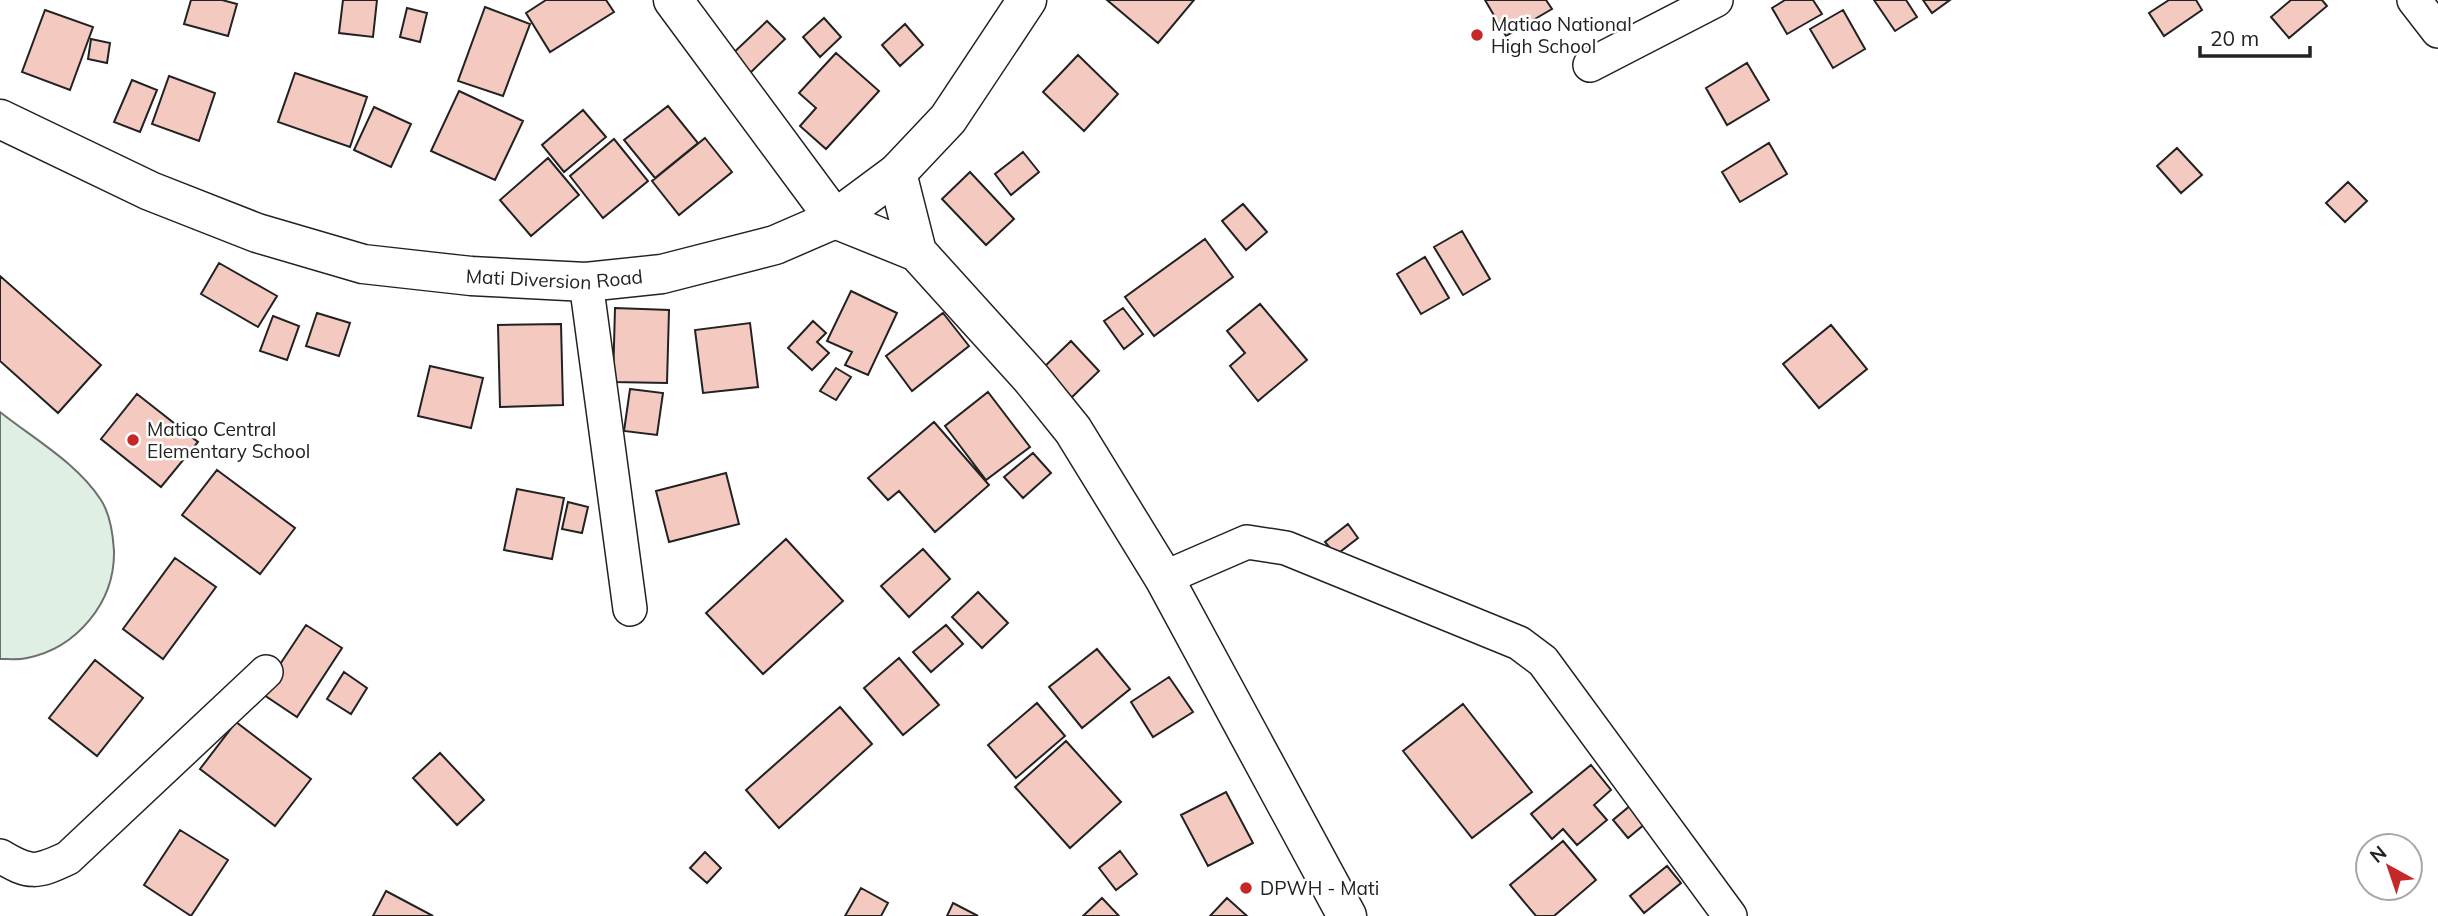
<svg xmlns="http://www.w3.org/2000/svg" width="2438" height="916" font-family="Mulish,sans-serif">
	<style>
		.green { fill: #e0efe3; stroke: #6f6f6f; stroke-width: 2 }
		.building { fill: #f3c9c0; stroke: #222; stroke-width: 2 }
		.lines { fill: none; stroke-linecap: round; stroke-linejoin: round }
		.street-casing { stroke: #222; stroke-width: 36 }
		.secondary-casing { stroke: #222; stroke-width: 41 }
		.highway-casing { stroke: #222; stroke-width: 41 }
		.street { stroke: #fff; stroke-width: 33 }
		.secondary { stroke: #fff; stroke-width: 38 }
		.highway { stroke: #fff; stroke-width: 38 }
		.poi-dot { fill: #c62828; stroke: #fff; stroke-width: 2.5 }
		.labels { text-anchor: middle; stroke-width: 5; stroke-linejoin: round; paint-order: stroke }
		.poi-label { font-size: 19px; fill: #222; stroke: #fff; text-anchor: start }
		.street-label { font-size: 19px; fill: #222; stroke: #fff }
	</style>
	<rect width="100%" height="100%" fill="#fff"/>
	<path class="green" d="M0,412C34,439 77,463 101,500C110,514 113,534 114,551C115,602 77,648 27,658C19,660 8,659 0,659Z"/>
	<path class="building" d="M191,0H222L237,4L228,36L184,24Z
		M343,0H377L373,37L339,33Z
		M546,0H606L614,12L550,52L526,13Z
		M1107,0H1194L1158,43Z
		M1485,0H1546L1552,9L1506,36Z
		M1785,0H1813L1822,14L1787,34L1772,8Z
		M1874,0H1906L1917,17L1895,31Z
		M1923,0H1950L1932,13Z
		M2169,0H2196L2202,10L2164,36L2149,13Z
		M2291,0H2322L2327,6L2289,38L2271,17Z
		M485,7L530,24L503,96L458,81Z
		M407,8L427,13L420,42L400,37Z
		M45,10L93,27L70,90L22,72Z
		M1843,10L1865,49L1833,68L1810,29Z
		M824,18L841,37L820,57L803,37Z
		M767,21L785,39L747,76L729,57Z
		M905,24L923,45L900,66L882,45Z
		M91,39L110,43L107,63L88,59Z
		M836,53L879,91L826,149L800,126L816,108L799,93Z
		M1078,55L1118,94L1084,131L1043,92Z
		M1747,63L1769,100L1727,125L1706,88Z
		M295,73L367,97L350,147L278,122Z
		M169,76L215,93L199,141L152,124Z
		M132,80L157,90L140,132L114,122Z
		M459,91L523,121L495,180L431,151Z
		M668,106L698,143L655,178L624,140Z
		M374,107L411,124L391,167L354,150Z
		M583,110L606,137L564,172L542,145Z
		M705,138L732,172L679,215L652,181Z
		M614,139L648,181L603,218L570,176Z
		M1769,143L1787,174L1740,202L1722,172Z
		M2177,148L2202,175L2181,193L2157,166Z
		M1023,152L1039,172L1011,195L995,174Z
		M548,158L579,195L531,236L500,200Z
		M970,172L1014,219L986,245L942,199Z
		M2348,182L2367,201L2345,222L2326,203Z
		M1243,204L1267,232L1246,250L1222,221Z
		M1462,231L1490,279L1463,295L1434,247Z
		M1205,239L1233,277L1154,336L1125,297Z
		M1425,257L1449,298L1421,314L1397,274Z
		M219,263L277,296L258,327L201,294Z
		M0,276L101,365L58,413L0,361Z
		M851,291L897,313L868,375L845,365L852,352L827,341Z
		M1260,304L1307,360L1258,401L1230,366L1245,353L1227,331Z
		M615,308L669,310L667,383L613,382Z
		M1123,308L1143,334L1124,349L1104,321Z
		M317,313L350,323L339,356L306,346Z
		M943,313L969,346L912,391L886,356Z
		M273,316L299,326L287,360L260,351Z
		M813,321L826,333L817,342L829,353L812,370L788,348Z
		M750,323L758,387L703,393L695,330Z
		M561,324L563,405L500,407L498,325Z
		M1831,325L1867,369L1819,408L1783,364Z
		M1071,341L1099,371L1070,399L1042,369Z
		M430,366L483,378L471,428L418,416Z
		M836,368L851,377L836,400L820,391Z
		M630,389L663,393L657,435L624,431Z
		M988,392L1030,447L986,480L945,426Z
		M137,394L198,442L161,487L101,439Z
		M934,422L989,485L935,532L899,491L888,500L868,478Z
		M1033,453L1051,473L1023,498L1004,477Z
		M217,470L295,528L260,574L182,515Z
		M726,473L739,524L669,542L656,491Z
		M517,489L564,498L552,559L504,550Z
		M568,502L588,507L582,533L562,529Z
		M1348,524L1358,538L1336,555L1325,542Z
		M786,539L843,601L763,674L706,613Z
		M923,549L950,579L909,617L881,586Z
		M175,558L216,587L163,659L123,629Z
		M978,592L1008,623L982,648L952,617Z
		M306,625L342,648L297,717L261,693Z
		M946,625L963,644L931,672L913,652Z
		M1097,649L1130,689L1082,728L1049,687Z
		M899,658L939,705L903,735L864,688Z
		M95,660L143,698L97,756L49,718Z
		M344,672L367,688L351,714L327,699Z
		M1169,677L1193,712L1153,737L1131,702Z
		M1037,703L1065,736L1016,778L988,745Z
		M1463,704L1532,792L1472,838L1403,751Z
		M840,707L872,744L779,828L746,790Z
		M236,722L311,779L275,826L200,769Z
		M1066,741L1121,802L1070,848L1015,787Z
		M440,753L484,800L457,825L413,778Z
		M1591,765L1611,790L1594,805L1607,820L1577,845L1563,829L1552,839L1531,814Z
		M1226,792L1253,843L1208,866L1181,815Z
		M1631,805L1646,823L1628,838L1613,820Z
		M180,830L228,860L191,916L144,885Z
		M1563,841L1596,880L1554,916H1536L1510,885Z
		M1120,851L1137,874L1116,890L1099,868Z
		M705,852L721,868L707,883L690,868Z
		M1667,866L1681,883L1644,913L1630,896Z
		M861,888L888,903L881,916H845Z
		M386,891L433,916H373Z
		M1102,898L1119,916H1083Z
		M1227,898L1247,916H1210Z
		M953,903L978,916H947Z"/>
	<g class="lines">
		<g class="street-casing">
			<path id="street" d="M2414,0L2438,31
				M1590,65L1716,0
				M586,282L630,609
				M1164,578L1247,542L1286,548L1519,643L1543,661L1730,916
				M0,856C30,874 36,873 68,858L266,672"/>
		</g>
		<g class="secondary-casing">
			<path id="secondary" d="M673,0L835,219L917,252L1031,378L1073,430L1164,578L1347,916
				M897,173L917,252"/>
		</g>
		<g class="highway-casing">
			<g id="highway">
				<path id="s1" d="M0,119L150,191L257,233L363,264L471,276L586,282L662,274L775,245L835,219L897,173L948,119L1027,0"/>
			</g>
		</g>
		<use href="#street" class="street"/>
		<use href="#secondary" class="secondary"/>
		<use href="#highway" class="highway"/>
	</g>
	<g class="poi-dot">
		<circle cx="1477" cy="35" r="7"/>
		<circle cx="133" cy="440" r="7"/>
		<circle cx="1246" cy="888" r="7"/>
	</g>
	<g class="labels">
		<g class="poi-label">
			<text x="1491" y="31">Matiao National<tspan x="1491" dy="22">High School</tspan></text>
			<text x="147" y="436">Matiao Central<tspan x="147" dy="22">Elementary School</tspan></text>
			<text x="1260" y="895">DPWH - Mati</text>
		</g>
		<g class="street-label">
			<text dy="7" stroke="none"><textPath href="#s1" startOffset="584">Mati Diversion Road</textPath></text>
		</g>
	</g>
	<g transform="translate(2389 867) rotate(320)"><circle r="33" fill="#ffffff" stroke="#a7a7a7" stroke-width="2"/>
	<path d="M0-5L12 26L0 18L-12 26Z" fill="#c62828"/>
	<text y="-10" font-size="19" font-weight="bold" text-anchor="middle" fill="#222222">N</text>
	</g>
	<path d="M2200 46v10h110v-10" fill="none" stroke="#222222" stroke-width="3.5"/>
	<text x="2210" y="46" font-size="21" fill="#222222" stroke="#ffffff" stroke-width="5" paint-order="stroke">20 m</text>
</svg>
